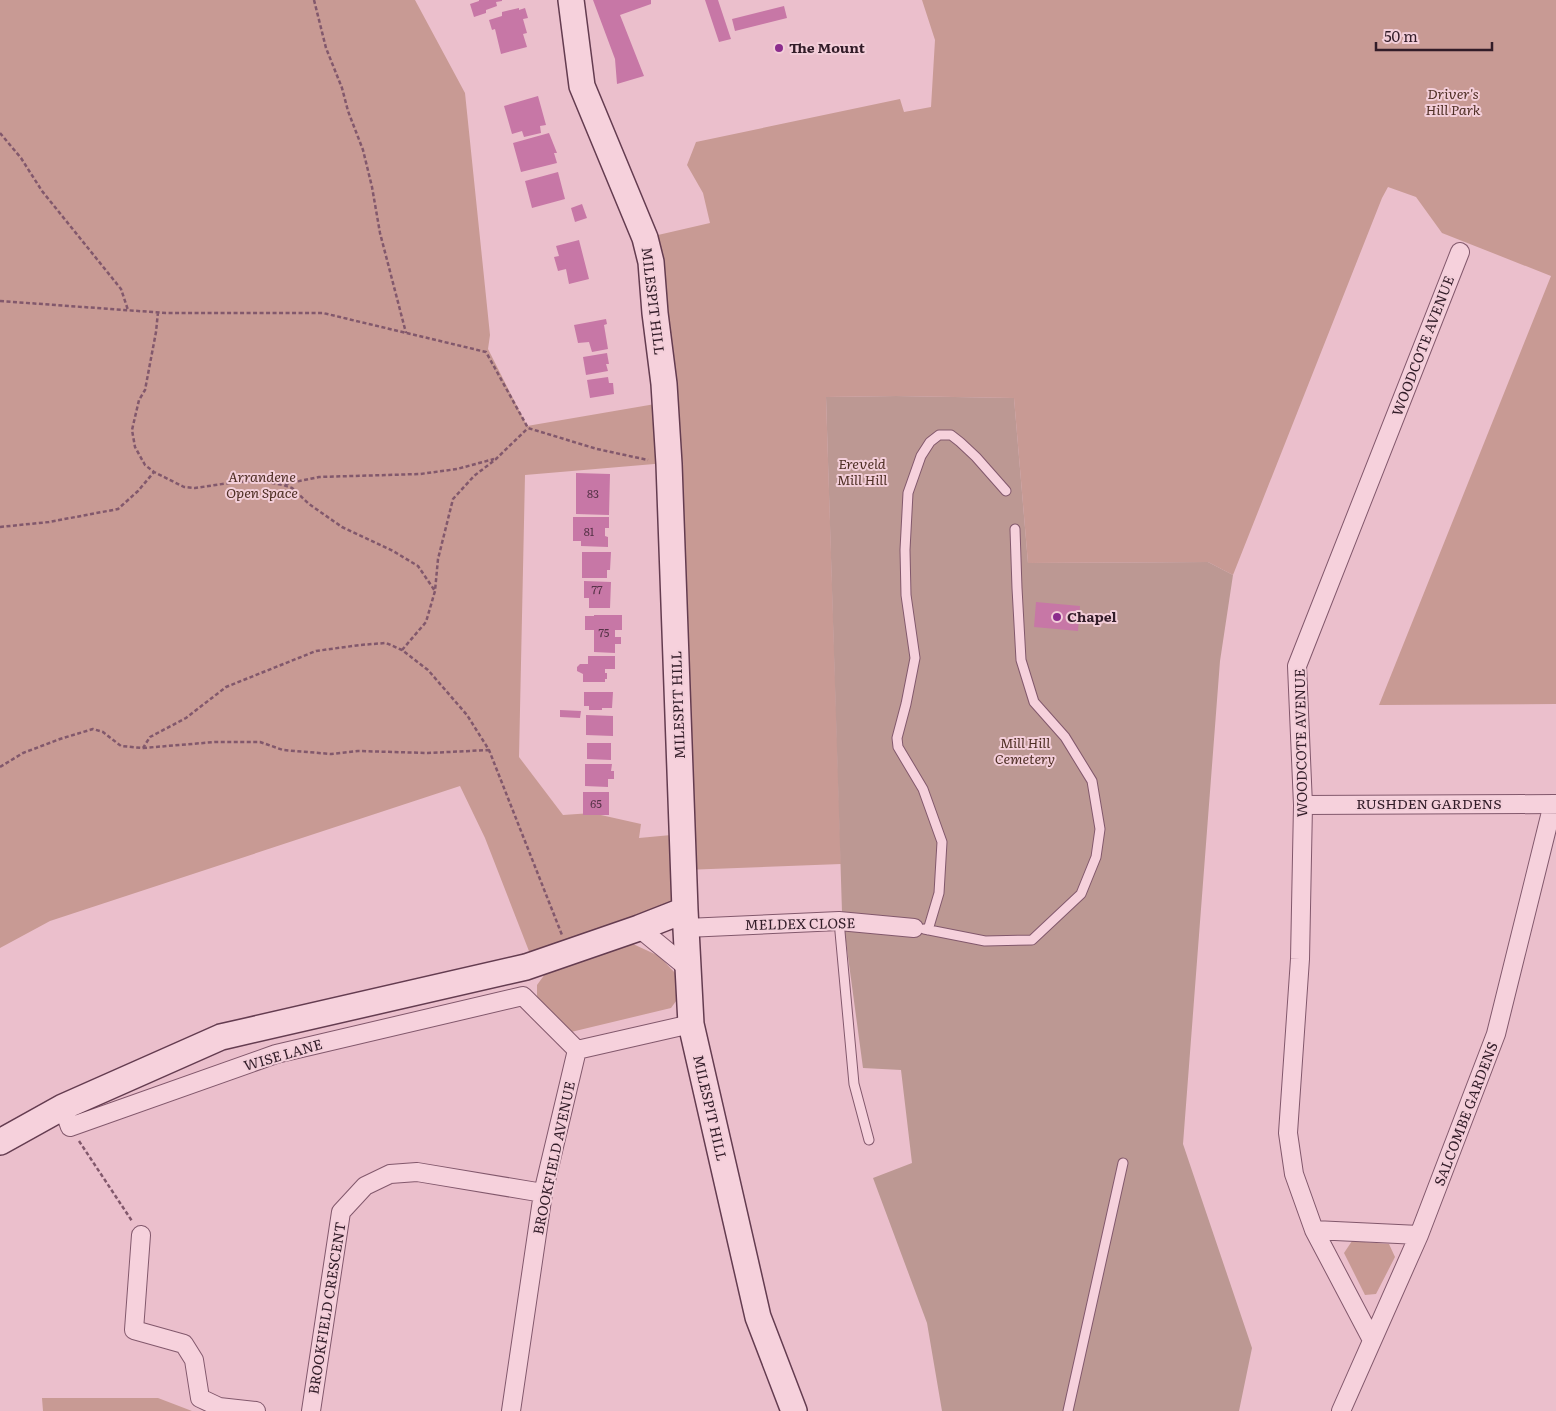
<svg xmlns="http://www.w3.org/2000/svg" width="1556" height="1411" font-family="Literata,serif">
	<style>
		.green { fill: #c89a94 }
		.cemetery { fill: #bc9893 }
		.building { fill: #c777a6 }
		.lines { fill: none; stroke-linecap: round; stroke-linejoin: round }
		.lane-casing { stroke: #82586c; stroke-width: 11 }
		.street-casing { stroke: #82586c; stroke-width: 20 }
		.secondary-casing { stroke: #643c50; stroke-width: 28 }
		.path { stroke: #82586c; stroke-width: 2.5; stroke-dasharray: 4 2.5; stroke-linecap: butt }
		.lane { stroke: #f6d1dc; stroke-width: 9 }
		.street { stroke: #f6d1dc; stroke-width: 18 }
		.secondary { stroke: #f6d1dc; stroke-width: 25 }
		.poi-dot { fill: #8c2c8d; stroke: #f3ced9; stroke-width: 2 }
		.labels { text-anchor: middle; stroke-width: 4; stroke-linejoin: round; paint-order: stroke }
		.number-label { font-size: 11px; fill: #573348 }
		.poi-label { font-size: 14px; font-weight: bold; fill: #321c28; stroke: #f3ced9; text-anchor: start }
		.park-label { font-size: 14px; font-style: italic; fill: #4e2e24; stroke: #f3ced9 }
		.street-label { font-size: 14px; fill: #321c28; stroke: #f3ced9 }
	</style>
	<rect width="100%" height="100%" fill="#ebbfcc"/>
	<path class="green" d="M0,0H415L465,93L490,335L488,349L527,426L661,403L666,463L525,475L519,757L563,815L592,813L641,824L639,838L682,834L669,464L664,384L655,313L651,262L645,238L710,223L703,193L687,165L696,142L900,99L904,112L931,107L935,40L922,0H1556V704L1379,705L1551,276L1442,233L1416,197L1388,187L1382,198L1233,575L1208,562L1028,563L1014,398L896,396L826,397L841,864L684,870L685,910L640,928L534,964L485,838L460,786L50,921L0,948Z
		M633,944L659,956L676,974L682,993L671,1008L571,1032L548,1018L537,996V985L545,974L619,946Z
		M1352,1241L1389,1244L1395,1257L1376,1294L1365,1295L1344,1253Z
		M42,1398H158L192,1411H43Z"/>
	<path class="cemetery" d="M896,396L1014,398L1028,563L1208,562L1233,575L1220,661L1183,1144L1252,1348L1239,1411H942L927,1323L873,1178L912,1163L901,1070L863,1068L842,912L826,397Z"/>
	<path class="building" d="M479,0H502V1L496,2L497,6L486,10V13L474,17L470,4L479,1Z
		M593,0H651V4L620,15L644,76L617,84L615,59Z
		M705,0H718L731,39L719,42Z
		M784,6L787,18L735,31L732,19Z
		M519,8V10L525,8L528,18L523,19L527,33L523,34L527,47L501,54L495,29L492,30L489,20L502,16V12Z
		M538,96L546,125L540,126L541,133L524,137L522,131L512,134L504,106Z
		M549,133L557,153H554L557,163L521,172L513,143Z
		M558,172L565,199L532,208L525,181Z
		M582,204L587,218L575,222L571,208Z
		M579,240L589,279L569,284L566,269L558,271L554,257L559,256L556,246Z
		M606,319L607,324L604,325L608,349L592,352L589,342L578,343L574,325Z
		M607,353L609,364H606L608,371L586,375L583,357Z
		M608,377L609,383H613L614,394L590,398L587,380Z
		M576,473L610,474L609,515L576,514Z
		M573,517H609V528H605V536L608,537V547L581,546V541H573Z
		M582,552H611L610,570H607V578H582Z
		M584,581L611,582L610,608H589V598H584Z
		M1036,602L1080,606L1078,631L1034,627Z
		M594,615H622V630H615V637H621V644H615V653L594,652V630H585V616H594Z
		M588,656H615V669H605V673H607V679H605V682H583V674L577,671V667L580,664H588Z
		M584,692H613L612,708H602V710H589V706H584Z
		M560,710L581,711L580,718L560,717Z
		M586,715L613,716V736L586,735Z
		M587,743H611V760L587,759Z
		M585,764H612L611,771H614V779H608V787L585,786Z
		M583,792H609V815H583Z"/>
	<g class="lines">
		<g class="lane-casing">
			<path id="lane" d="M839,921L854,1084L869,1140
				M924,929L985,941L1032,940L1081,894L1096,857L1100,829L1092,781L1065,737L1034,702L1021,660L1017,588L1015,529
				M928,930L939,893L942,842L923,789L898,747L897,738L906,704L915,658L906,595L905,550L908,493L921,456L930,442L939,435H951L960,442L976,457L1006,491
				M1068,1411L1123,1163"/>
		</g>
		<g class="street-casing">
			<path id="street" d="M1303,805L1556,804
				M639,928L689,969
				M686,928L839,921L914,928
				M63,1107L70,1127L276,1054L523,996L577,1050
				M1314,1230L1419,1235
				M141,1235L134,1330L184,1344L194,1360L200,1398L219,1407L256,1411
				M1372,1340L1314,1230L1294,1174L1288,1133L1300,959L1303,805L1297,666L1460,252
				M311,1411L341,1212L365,1186L390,1174L417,1172L543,1193
				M511,1411L543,1193L577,1050L691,1024
				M1341,1411L1419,1235L1496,1034L1553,804"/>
		</g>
		<g class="secondary-casing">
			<path id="secondary" d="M571,0L582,86L645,238L651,262L655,313L664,384L669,464L685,910L691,1024L758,1317L794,1411
				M0,1142L63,1107L221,1037L526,967L639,928L685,910"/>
		</g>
		<path class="path" d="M314,0L326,48L342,88L348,111L363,150L372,187L380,233L406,333
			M0,133L21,158L42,191L121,289L128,310
			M0,301L166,313H323L486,352L528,428L597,449L648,460
			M158,312L156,332L145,390L139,400L132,430L135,447L145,465L154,472L184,487L195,488L236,482L263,481L283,485L292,488L309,504L342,527L393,551L418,566L435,591
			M285,484L319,477L420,474L457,469L494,459
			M0,527L49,522L118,509L138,491L154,472
			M402,650L426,622L435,591L438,559L453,499L474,476L496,459L528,428
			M143,748L215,742H260L283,750L331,754L358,751L428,753L489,750
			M0,767L23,753L60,739L93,729L103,732L121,746L143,748L150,737L186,718L226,687L316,651L360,645L386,643L402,650L428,670L467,715L489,750L562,935
			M79,1141L132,1221"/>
		<use href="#lane" class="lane"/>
		<use href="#street" class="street"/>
		<use href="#secondary" class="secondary"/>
	</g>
	<g class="poi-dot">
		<circle cx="779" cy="48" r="5"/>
		<circle cx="1057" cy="617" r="5"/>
	</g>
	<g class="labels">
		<g class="number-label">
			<text x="593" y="498">83</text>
			<text x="589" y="536">81</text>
			<text x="597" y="594">77</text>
			<text x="604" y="637">75</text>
			<text x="596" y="808">65</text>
		</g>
		<g class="poi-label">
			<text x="789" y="53">The Mount</text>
			<text x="1067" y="622">Chapel</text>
		</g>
		<g class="park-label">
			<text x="1453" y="99">Driver's<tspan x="1453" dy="16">Hill Park</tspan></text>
			<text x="862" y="469">Ereveld<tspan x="862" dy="16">Mill Hill</tspan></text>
			<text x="262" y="482">Arrandene<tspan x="262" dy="16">Open Space</tspan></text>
			<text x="1025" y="748">Mill Hill<tspan x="1025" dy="16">Cemetery</tspan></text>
		</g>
		<g class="street-label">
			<text transform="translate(653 301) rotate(83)" y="5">MILESPIT HILL</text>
			<text transform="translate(1423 346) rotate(-69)" y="5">WOODCOTE AVENUE</text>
			<text transform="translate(678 705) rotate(-92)" y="5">MILESPIT HILL</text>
			<text transform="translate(1301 743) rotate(-91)" y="5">WOODCOTE AVENUE</text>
			<text x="1429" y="809">RUSHDEN GARDENS</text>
			<text transform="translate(800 924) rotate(-1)" y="5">MELDEX CLOSE</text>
			<text transform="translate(283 1055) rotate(-16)" y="5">WISE LANE</text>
			<text transform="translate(710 1108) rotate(77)" y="5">MILESPIT HILL</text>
			<text transform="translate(1466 1114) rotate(-69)" y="5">SALCOMBE GARDENS</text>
			<text transform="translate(554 1158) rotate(-78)" y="5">BROOKFIELD AVENUE</text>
			<text transform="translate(327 1308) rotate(-81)" y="5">BROOKFIELD CRESCENT</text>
		</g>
	</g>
	<path d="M1376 42v8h116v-8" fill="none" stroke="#321c28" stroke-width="2.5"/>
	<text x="1384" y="42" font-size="15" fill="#321c28" stroke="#f3ced9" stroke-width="4" paint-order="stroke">50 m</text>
</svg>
